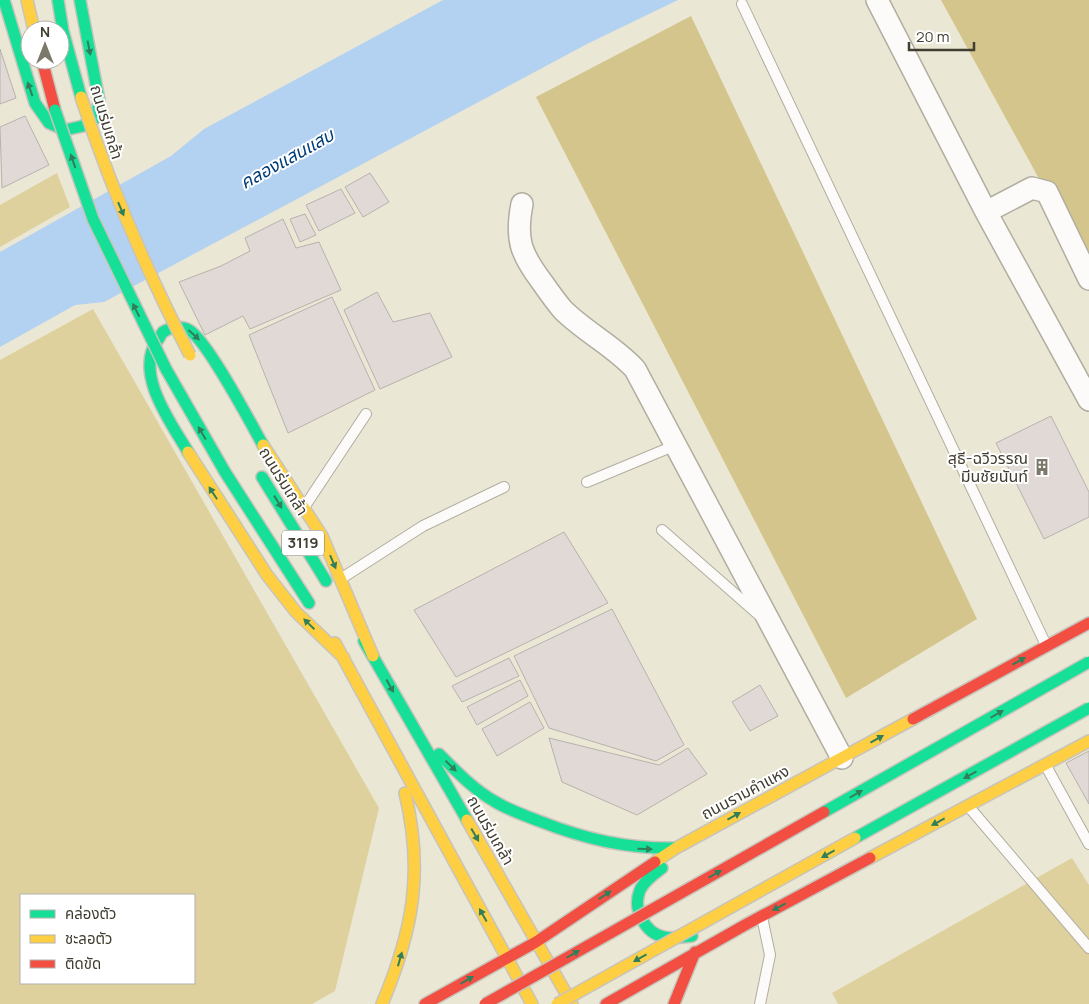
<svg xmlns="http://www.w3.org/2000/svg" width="1089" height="1004" font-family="Manrope,'Noto Sans Thai',sans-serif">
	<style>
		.green { fill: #ded19d; fill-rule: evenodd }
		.forest { fill: #d4c58c }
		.water { fill: #b3d1f1 }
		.building { fill: #e0d9d5; stroke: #b8b1ad }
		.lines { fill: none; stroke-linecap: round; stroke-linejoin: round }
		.lane-casing { stroke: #b1aea0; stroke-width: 12 }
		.street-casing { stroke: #b1aea0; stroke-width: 24 }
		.fast-casing { stroke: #c7c4bb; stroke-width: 14 }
		.slow-casing { stroke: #c7c4bb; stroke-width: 14 }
		.jam-casing { stroke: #c7c4bb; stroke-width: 14 }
		.lane { stroke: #fcfbf9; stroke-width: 10 }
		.street { stroke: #fcfbf9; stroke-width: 21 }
		.fast { stroke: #16e098; stroke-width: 11 }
		.slow { stroke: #ffcf43; stroke-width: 11 }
		.jam { stroke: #f24e42; stroke-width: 11 }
		.fast-bridge-casing { stroke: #c7c4bb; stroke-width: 14; stroke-linecap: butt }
		.slow-bridge-casing { stroke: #c7c4bb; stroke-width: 14; stroke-linecap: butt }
		.jam-bridge-casing { stroke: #c7c4bb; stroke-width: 14; stroke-linecap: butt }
		.fast-bridge { stroke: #16e098; stroke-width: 11 }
		.slow-bridge { stroke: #ffcf43; stroke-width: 11 }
		.jam-bridge { stroke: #f24e42; stroke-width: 11 }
		.oneway { fill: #307e5a }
		.labels { text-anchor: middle; stroke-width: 4; stroke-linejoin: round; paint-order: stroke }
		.shield { fill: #fff; stroke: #7a776e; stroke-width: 1 }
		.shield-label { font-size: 15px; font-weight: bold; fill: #413d30 }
		.street-label { font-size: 16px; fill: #413d30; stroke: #fff }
		.poi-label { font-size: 16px; fill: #413d30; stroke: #fff; text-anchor: end }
		.water-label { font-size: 18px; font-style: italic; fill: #003e78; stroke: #fff }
	</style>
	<rect width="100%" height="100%" fill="#ebe7d5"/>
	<path class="green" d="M57,173L70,207L0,247V205Z
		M93,309L379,808L335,991L312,1004H0V360ZM21,895H194V983H21Z
		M1072,858L1089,885V1004H838L832,993Z"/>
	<path class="forest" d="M941,0H1089V270Z
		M691,16L977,619L846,698L536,97Z"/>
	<path class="water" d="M443,0H678L587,44L104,302L75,305L0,347V252L171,156L204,129Z"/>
	<path class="building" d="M0,49L16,98L0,104Z
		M25,116L49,165L2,188L0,127Z
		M370,173L389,202L363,217L345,187Z
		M341,189L355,213L319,231L306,205Z
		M305,214L316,235L300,242L290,219Z
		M283,219L296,248L319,242L341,290L250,329L243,316L205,335L179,282L221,266L250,251L245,238Z
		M377,292L393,322L430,313L452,357L380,389L344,310Z
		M332,297L375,390L288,433L249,335Z
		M1051,416L1089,492V517L1044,539L996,443Z
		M564,532L608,603L456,677L414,610Z
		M612,609L684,745L656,761L549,728L514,656Z
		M509,658L519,676L462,702L452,686Z
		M520,680L528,696L477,725L467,707Z
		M760,685L778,716L750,731L732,702Z
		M530,702L544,728L497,756L482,729Z
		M549,738L659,765L688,748L707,774L637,815L562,782Z
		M1089,751V804L1066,763Z"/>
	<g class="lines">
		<g class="lane-casing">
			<path id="lane" d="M742,4L1046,645
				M587,482L676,445
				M305,506L366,414
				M662,530L759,615
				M342,578L423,526L504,487
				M1046,766L1089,844
				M969,807L1089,948
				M760,1004L770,955L762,917"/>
		</g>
		<g class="street-casing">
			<path id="street" d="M877,0L986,212L1089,400
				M522,204C515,240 521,254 542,282C549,292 556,302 563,310C585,332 614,346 635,369L842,758
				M986,212L1032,188L1047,192L1089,279"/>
		</g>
		<g class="fast-casing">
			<path id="fast" d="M4,0L35,103L49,123L65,130L83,126L97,117L99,100L80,0
				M58,0L63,31L81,97
				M166,369L225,472L309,603
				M188,452C172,424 134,374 157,341C159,339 161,334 163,332C170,327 182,326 189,330C207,340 250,422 263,445
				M262,477L326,581
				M364,641L467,820
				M439,754C456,771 473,789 494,801C508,810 524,815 539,821C585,839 627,849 676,848
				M662,868C654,874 644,881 640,890C632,909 645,933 664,937C673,939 683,937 692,936"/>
		</g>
		<g class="slow-casing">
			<path id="slow" d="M27,0L34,30
				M263,445L322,536L373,656
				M188,452L267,575L296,612L344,658
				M335,643L532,1004
				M467,820L572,1004
				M870,858L1089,741
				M655,862L676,848L913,719
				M382,1004C413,931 424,871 405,793"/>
		</g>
		<g class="jam-casing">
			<path id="jam" d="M42,60L55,110
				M913,719L1089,623
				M425,1004L536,942L655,862
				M606,1004L745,925L870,858
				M674,1004L695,952"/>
		</g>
		<use href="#lane" class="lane"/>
		<use href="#street" class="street"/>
		<use href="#fast" class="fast"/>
		<use href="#slow" class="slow"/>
		<use href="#jam" class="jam"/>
		<g class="fast-bridge-casing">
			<path id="fast-bridge" d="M55,110L93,219L166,369
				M824,812L1089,662
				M855,838L1089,708"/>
		</g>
		<g class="slow-bridge-casing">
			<path id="slow-bridge" d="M81,97C110,186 147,272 190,355
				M557,1004L855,838"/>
		</g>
		<g class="jam-bridge-casing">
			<path id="jam-bridge" d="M485,1004L824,812"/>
		</g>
		<use href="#fast-bridge" class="fast-bridge"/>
		<use href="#slow-bridge" class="slow-bridge"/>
		<use href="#jam-bridge" class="jam-bridge"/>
	</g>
	<defs><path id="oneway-solid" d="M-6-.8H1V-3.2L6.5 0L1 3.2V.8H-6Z" transform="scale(1.25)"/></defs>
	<g class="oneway">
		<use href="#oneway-solid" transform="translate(89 48) rotate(79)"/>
		<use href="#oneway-solid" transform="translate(30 89) rotate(-109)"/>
		<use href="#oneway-solid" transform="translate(73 161) rotate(-109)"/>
		<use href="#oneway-solid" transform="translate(121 209) rotate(67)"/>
		<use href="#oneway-solid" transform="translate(136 310) rotate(-117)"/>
		<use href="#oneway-solid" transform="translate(194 335) rotate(42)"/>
		<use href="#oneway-solid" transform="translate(202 433) rotate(-121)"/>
		<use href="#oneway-solid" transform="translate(213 493) rotate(-123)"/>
		<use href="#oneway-solid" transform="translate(278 502) rotate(58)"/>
		<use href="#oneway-solid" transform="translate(333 562) rotate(67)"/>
		<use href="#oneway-solid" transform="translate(309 624) rotate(-136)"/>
		<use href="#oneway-solid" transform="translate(1019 661) rotate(-29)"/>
		<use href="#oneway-solid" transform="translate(390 686) rotate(61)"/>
		<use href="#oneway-solid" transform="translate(997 714) rotate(-30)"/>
		<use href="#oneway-solid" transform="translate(877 739) rotate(-29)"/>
		<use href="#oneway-solid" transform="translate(451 766) rotate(44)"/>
		<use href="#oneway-solid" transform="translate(970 775) rotate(151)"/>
		<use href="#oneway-solid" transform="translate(856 794) rotate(-30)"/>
		<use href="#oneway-solid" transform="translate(734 816) rotate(-29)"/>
		<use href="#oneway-solid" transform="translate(938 822) rotate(152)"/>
		<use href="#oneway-solid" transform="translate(475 835) rotate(60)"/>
		<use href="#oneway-solid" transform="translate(645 849) rotate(1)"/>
		<use href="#oneway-solid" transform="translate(828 854) rotate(151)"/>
		<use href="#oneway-solid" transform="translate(715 874) rotate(-30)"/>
		<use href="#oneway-solid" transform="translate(605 895) rotate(-34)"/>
		<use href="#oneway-solid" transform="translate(779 907) rotate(152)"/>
		<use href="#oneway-solid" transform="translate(483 915) rotate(-119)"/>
		<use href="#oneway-solid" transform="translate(573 954) rotate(-30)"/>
		<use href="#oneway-solid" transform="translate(640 958) rotate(151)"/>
		<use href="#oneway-solid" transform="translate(400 959) rotate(-74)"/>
		<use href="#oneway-solid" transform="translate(467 980) rotate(-30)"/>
	</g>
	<defs>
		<g id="building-bare" transform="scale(1.35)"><path d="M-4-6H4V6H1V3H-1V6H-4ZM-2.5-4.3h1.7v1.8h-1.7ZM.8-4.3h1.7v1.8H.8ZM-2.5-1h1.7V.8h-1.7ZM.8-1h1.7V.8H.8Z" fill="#7c786a" stroke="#fff" stroke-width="2.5" paint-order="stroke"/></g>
	</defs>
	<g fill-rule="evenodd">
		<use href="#building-bare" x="1042" y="467"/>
	</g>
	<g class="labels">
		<rect class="shield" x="282" y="530.5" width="42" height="25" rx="4"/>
		<g class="shield-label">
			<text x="303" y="548">3119</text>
		</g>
		<g class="street-label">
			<text transform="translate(107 122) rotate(73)" y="6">ถนนร่มเกล้า</text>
			<text transform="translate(284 481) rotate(58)" y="6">ถนนร่มเกล้า</text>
			<text transform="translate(745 792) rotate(-28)" y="6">ถนนรามคำแหง</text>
			<text transform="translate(491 830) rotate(60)" y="6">ถนนร่มเกล้า</text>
		</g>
		<g class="poi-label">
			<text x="1028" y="464">สุธี-ฉวีวรรณ<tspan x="1028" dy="18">มีนชัยนันท์</tspan></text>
		</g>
		<g class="water-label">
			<text transform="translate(287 159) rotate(-29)" y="6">คลองแสนแสบ</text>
		</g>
	</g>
	<rect x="20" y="894" width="175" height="90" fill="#ffffff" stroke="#b3b1ac"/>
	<rect x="30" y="910" width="25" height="8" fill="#16e098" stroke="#b3b1ac"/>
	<text x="65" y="919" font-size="15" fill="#413d30">คล่องตัว</text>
	<rect x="30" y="935" width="25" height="8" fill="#ffcf43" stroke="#b3b1ac"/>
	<text x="65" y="944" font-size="15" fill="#413d30">ชะลอตัว</text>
	<rect x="30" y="960" width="25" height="8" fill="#f24e42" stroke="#b3b1ac"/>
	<text x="65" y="969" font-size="15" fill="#413d30">ติดขัด</text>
	<g transform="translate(45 45)"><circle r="24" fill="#ffffff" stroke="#b3b1ac"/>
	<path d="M0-4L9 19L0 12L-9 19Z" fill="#7c786a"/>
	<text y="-8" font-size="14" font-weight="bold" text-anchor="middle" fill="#413d30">N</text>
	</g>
	<path d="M909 42v8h65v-8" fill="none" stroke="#413d30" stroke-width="2.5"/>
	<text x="916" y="42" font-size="15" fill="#413d30" stroke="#ffffff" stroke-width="4" paint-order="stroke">20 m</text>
</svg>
